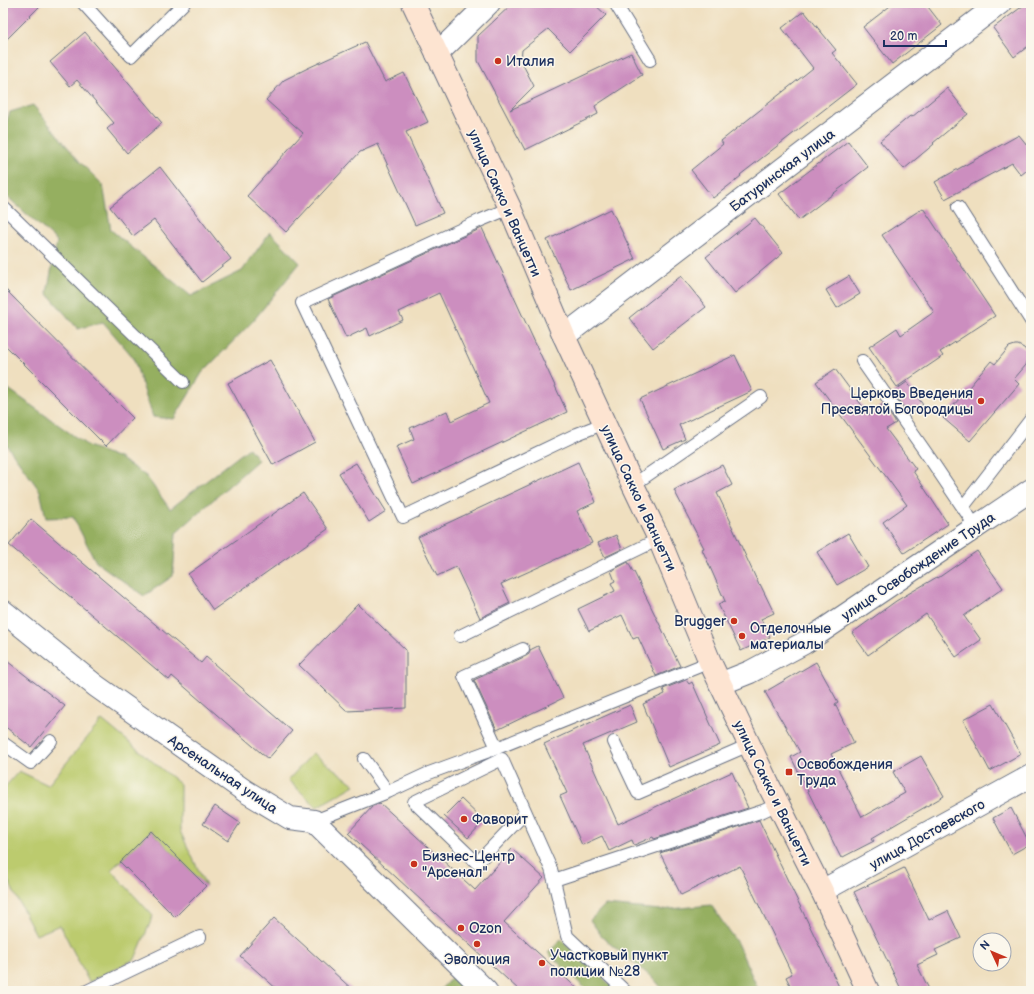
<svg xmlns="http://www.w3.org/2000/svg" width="1034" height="994" font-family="'Balsamiq Sans',sans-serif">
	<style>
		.green { fill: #bccb6e; stroke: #6c7d66 }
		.forest { fill: #95af61; stroke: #586f60 }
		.building { fill: #cc8ebf }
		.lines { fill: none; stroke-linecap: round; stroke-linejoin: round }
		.lane-casing { stroke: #656d80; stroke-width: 14 }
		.street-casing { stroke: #656d80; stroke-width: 24 }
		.secondary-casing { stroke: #656d80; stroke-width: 24 }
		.lane { stroke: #fff; stroke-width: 12 }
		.street { stroke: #fff; stroke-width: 22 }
		.secondary { stroke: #fde4d1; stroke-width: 22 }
		.poi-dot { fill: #c8321e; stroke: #fbf7ec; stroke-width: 1.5 }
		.labels { text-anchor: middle; stroke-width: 3; stroke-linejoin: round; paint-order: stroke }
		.poi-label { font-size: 14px; fill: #1b2f5e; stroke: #fbf7ec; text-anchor: start }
		.street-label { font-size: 14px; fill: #1b2f5e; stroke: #fbf7ec }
	</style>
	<rect width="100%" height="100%" fill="#fbf7ec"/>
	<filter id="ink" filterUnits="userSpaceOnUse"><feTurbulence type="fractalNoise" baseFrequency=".025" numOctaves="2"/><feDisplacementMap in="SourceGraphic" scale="8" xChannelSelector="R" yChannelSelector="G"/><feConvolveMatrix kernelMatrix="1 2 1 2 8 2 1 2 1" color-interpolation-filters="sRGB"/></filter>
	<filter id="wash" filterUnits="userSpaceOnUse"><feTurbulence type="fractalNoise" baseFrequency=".012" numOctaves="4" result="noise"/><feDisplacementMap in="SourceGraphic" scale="16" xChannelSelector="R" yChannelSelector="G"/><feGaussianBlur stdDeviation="0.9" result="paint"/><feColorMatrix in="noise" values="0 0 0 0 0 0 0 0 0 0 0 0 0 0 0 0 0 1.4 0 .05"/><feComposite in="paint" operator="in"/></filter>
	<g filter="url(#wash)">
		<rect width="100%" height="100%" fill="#efdfbf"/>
		<path class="green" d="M102,720L180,784V831L206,886L151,831L111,870L153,916L135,959L89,982L60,925L36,935L3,871V789L19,771L48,785Z
			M313,753L355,785L317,807L288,780Z"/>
		<path class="forest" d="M33,105L80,162L103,185L111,230L191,296L242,271L270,232L300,263L253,321L202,373L174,419L153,417L133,357L103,322L78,329L47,293L57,241L3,193V130L10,112Z
			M3,385L88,446L119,458L146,476L170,509L249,448L258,460L176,533L173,576L144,596L96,562L73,517L46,518L40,491L3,440Z
			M605,905L661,910L711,905L737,943L759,991H664L654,979L604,939L590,920Z
			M561,939L617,991H588L548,953Z
			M457,972L475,991H439Z"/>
		<g id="blocks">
			<path class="building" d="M3,3H43L3,43Z
				M513,3H593L606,15L570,51L548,29L522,50L521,61L534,86L510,110L540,96L631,53L642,75L595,106L598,114L525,150L478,61V36Z
				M894,3H925L942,25L892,64L863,27Z
				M1027,3H1031V44L1014,57L993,28Z
				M804,11L836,50L832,53L857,84L740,175L741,176L713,198L691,170L723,144L721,141L813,68L782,28Z
				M85,32L162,123L127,153L107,129L114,123L77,80L70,86L50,62Z
				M365,42L385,82L404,73L428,122L406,132L443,213L415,225L378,144L360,152L286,232L247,196L303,133L266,100L284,80L308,68Z
				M947,88L968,114L933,143L934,144L904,169L880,141L910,116L912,117Z
				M1019,135L1031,150V167L1021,175L1012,163L945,199L935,182Z
				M848,141L868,167L799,220L779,194Z
				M160,167L231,259L202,282L154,220L133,236L110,207Z
				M923,208L995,316L940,352L943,356L897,387L869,347L897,328L901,335L934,312L882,235Z
				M611,209L635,259L571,290L547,240Z
				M755,218L783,253L735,293L706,257Z
				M482,228L567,412L413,484L396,447L414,439L410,428L447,411L451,421L489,403L439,293L399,312L403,320L370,336L367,328L346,338L328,299Z
				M681,276L706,307L653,348L629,318Z
				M849,276L860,294L837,308L826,290Z
				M3,287L133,418L106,446L3,343Z
				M1015,345H1018L1024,348L1028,353L1029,357L1026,365L1014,379L1019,384L970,441L943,418L991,361L995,364L1009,347Z
				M735,355L752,391L679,425L685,439L663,449L640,399Z
				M270,360L315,442L273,465L228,383Z
				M835,369L869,415L883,404L896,423L886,429L916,469L913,471L948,524L904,553L883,522L907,505L816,382Z
				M907,382L923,405L909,415L893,392Z
				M578,462L596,502L577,511L592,543L501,584L510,603L480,618L456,567L437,576L418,537Z
				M356,463L386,511L369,522L339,473Z
				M722,465L732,485L717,493L731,522H730L759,585L760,584L774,613L761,619L770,637L741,651L718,604L725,601L702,549L704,548L674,490Z
				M303,493L328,529L213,610L188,574Z
				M31,519L201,663L206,657L292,731L268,759L172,676L169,680L9,545Z
				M848,533L868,567L837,585L817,552Z
				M616,535L622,549L605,557L598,543Z
				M977,551L1003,588L964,616L981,640L956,657L926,614L868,655L852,633L896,601L937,577L938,578Z
				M628,562L633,572H634L680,666L656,676L638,637L633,639L622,615L589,631L578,609L615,591L611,583L615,581L611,571Z
				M358,604L406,650V708L347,711L299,665Z
				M538,646L563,698L497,730L474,680L526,656L529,654L530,650Z
				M3,658L65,706L31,747L3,725Z
				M816,662L838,702L835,704L854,743L831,754L862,817L905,793L893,772L921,756L944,796L872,838L874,841L841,858L791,757L800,752L765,692Z
				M686,680L689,684L692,682L720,745L669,767L643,704L665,694L663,689Z
				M993,704L1021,754L990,771L963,720Z
				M630,705L637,722L583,745L618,824L732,772L748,808L654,839L653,837L634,845L632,840L609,851L602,836L582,845L560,796L567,793L544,744L576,729Z
				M461,799L484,821L468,838L444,816Z
				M380,803L475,890L512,849L544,878L504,922L580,991H520L348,833L373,806Z
				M215,806L240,823L228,841L203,824Z
				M1011,808L1030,844L1012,854L993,818Z
				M759,820L789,883L841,991H793L786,977L792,974L740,866L681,895L660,853Z
				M151,831L206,886L175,917L120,862Z
				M904,868L929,920L948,911L961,938L935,950L938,955L917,965L930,991H902L854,892Z
				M274,918L354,991H279L240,956Z"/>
		</g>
	</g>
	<g filter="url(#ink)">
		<use href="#blocks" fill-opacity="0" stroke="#656d80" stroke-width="1"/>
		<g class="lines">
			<g class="lane-casing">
				<path id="lane" d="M83,3L131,56L184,3
					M615,3L650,60
					M3,207L183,382
					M958,207L1031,321
					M510,208L479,221L302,303L403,517L577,434L605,423
					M862,361L931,460L976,527
					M633,485L761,397
					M963,507L1031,419
					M460,636L659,539
					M614,742L638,793L749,745
					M3,743L31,763L51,741
					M497,748L464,676L523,649
					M364,759L388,792
					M525,813L477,863L414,802L502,759L551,869L554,880
					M314,821L388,792L429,773L497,748L710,662
					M87,991L200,937
					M625,991L567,936L554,880L763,811L778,804"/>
			</g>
			<g class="street-casing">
				<path id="street" d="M437,54L489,3
					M564,336L1000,3
					M3,611L96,686L245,791L290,818L314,821L486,991
					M720,684L750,672L804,643L976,527L1031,490
					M822,891L1031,776"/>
			</g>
			<g class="secondary-casing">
				<path id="secondary" d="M413,3L510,208L564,336L633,485L659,539L710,662L768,784L822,891L868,991"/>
			</g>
			<use href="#lane" class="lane"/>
			<use href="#street" class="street"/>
			<use href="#secondary" class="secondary"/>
		</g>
	</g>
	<g class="poi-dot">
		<circle cx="498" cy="61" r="4"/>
		<circle cx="981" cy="401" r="4"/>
		<circle cx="734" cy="621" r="4"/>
		<circle cx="742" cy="636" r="4"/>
		<rect x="785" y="768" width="8" height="8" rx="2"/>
		<circle cx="464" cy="819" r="4"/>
		<circle cx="414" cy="864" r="4"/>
		<circle cx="461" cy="928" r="4"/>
		<circle cx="477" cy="944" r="4"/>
		<circle cx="542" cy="963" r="4"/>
	</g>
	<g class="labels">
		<g class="poi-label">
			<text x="506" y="66">Италия</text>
			<text x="973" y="398" text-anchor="end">Церковь Введения<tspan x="973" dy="16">Пресвятой Богородицы</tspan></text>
			<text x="726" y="626" text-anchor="end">Brugger</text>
			<text x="750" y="633">Отделочные<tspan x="750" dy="16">материалы</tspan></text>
			<text x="797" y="769">Освобождения<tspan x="797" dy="16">Труда</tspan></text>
			<text x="472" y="824">Фаворит</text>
			<text x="422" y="861">Бизнес-Центр<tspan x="422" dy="16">"Арсенал"</tspan></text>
			<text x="469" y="933">Ozon</text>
			<text x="550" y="960">Участковый пункт<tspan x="550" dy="16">полиции №28</tspan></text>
			<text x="477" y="964" text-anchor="middle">Эволюция</text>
		</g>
		<g class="street-label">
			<text transform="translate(782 170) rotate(-37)" y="5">Батуринская улица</text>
			<text transform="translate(505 203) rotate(66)" y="5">улица Сакко и Ванцетти</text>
			<text transform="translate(639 498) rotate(65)" y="5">улица Сакко и Ванцетти</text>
			<text transform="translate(918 566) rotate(-34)" y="5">улица Освобождение Труда</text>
			<text transform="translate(223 774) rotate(34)" y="5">Арсенальная улица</text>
			<text transform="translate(773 793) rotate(64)" y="5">улица Сакко и Ванцетти</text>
			<text transform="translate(927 834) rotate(-29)" y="5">улица Достоевского</text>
		</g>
	</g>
	<rect width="1034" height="994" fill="none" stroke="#fbf7ec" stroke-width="16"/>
	<g transform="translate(992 952) rotate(314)"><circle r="19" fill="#fbf7ec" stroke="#a1a7b3"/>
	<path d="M0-3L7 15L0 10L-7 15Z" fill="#c8321e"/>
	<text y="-6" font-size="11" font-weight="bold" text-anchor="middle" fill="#1b2f5e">N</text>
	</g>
	<path d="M884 40v6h62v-6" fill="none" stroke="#1b2f5e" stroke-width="2"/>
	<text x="890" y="40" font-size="12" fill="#1b2f5e" stroke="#fbf7ec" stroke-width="3" paint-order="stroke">20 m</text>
</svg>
